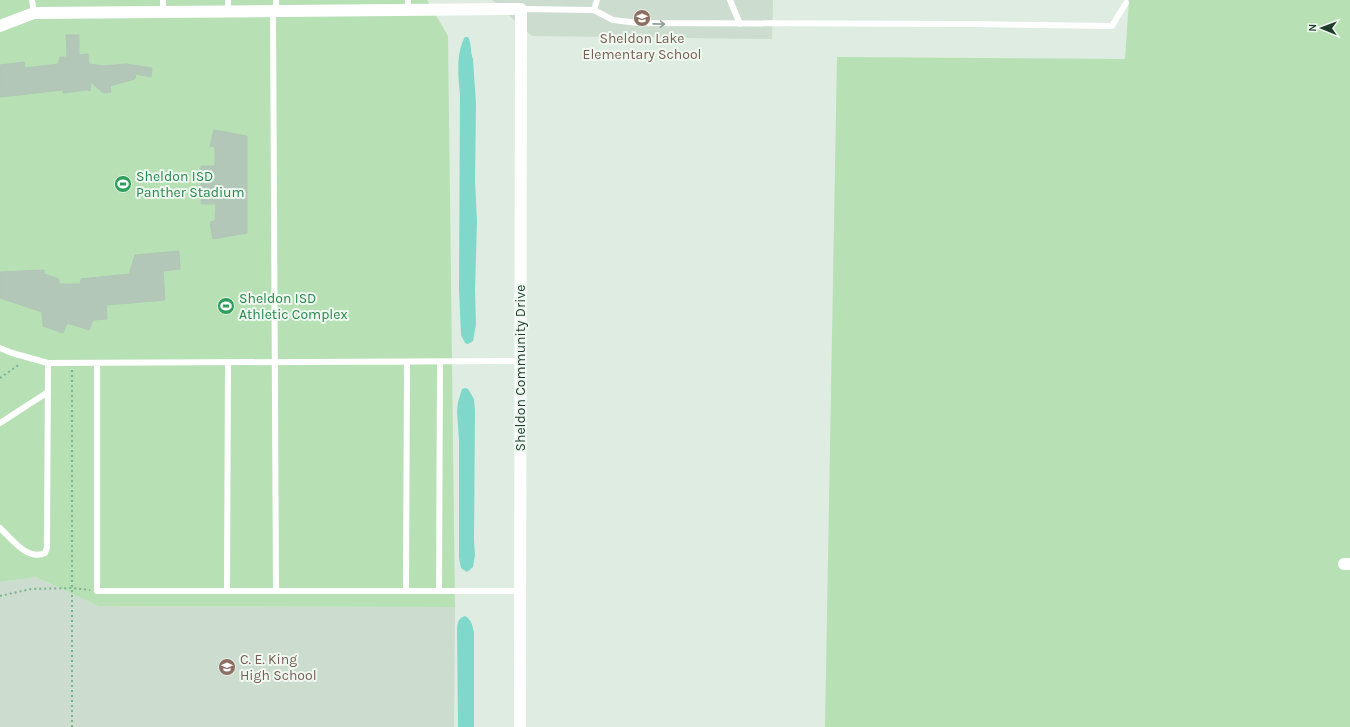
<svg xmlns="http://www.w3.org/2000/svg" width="1350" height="727" font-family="Karla,sans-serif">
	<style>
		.built { fill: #ccdccf }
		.green { fill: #b7e0b4 }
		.water { fill: #7fd8c9 }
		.building { fill: #b3c7b9; stroke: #b0c6b6 }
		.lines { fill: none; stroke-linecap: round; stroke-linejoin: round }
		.path { stroke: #7bb38f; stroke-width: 2; stroke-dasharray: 2 3; stroke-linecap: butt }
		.lane { stroke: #fff; stroke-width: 6 }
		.street { stroke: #fff; stroke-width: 12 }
		.oneway { stroke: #8e9e94 }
		.labels { text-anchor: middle; stroke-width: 4; stroke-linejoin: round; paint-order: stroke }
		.education-label { font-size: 14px; fill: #785e54; stroke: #eff8f0 }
		.leisure-label { font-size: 14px; fill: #27864d; stroke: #eff8f0; text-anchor: start }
		.street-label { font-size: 14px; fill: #1d3d2a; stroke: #eff8f0 }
	</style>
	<rect width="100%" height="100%" fill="#deece1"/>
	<path class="built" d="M492,0H773L772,39L532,36Z
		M36,577L98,606L455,607L454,727H0V582Z"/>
	<path class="green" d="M0,0H427L448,36L455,607L98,606L36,577L0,582Z
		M1129,0H1350V727H825L837,57L1125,59Z"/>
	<path class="water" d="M465,37H468C472,44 470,52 473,59L476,104L475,181L477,221L475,290L476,325L473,341L468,344L465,343L461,335L459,289L460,94C458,77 456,52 465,37Z
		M465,388L468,389L474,399L475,411L474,540L475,555L473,567L467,572L461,568L459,558V440L457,411L458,402L462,389Z
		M465,616C472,620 472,625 474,632V727H458L457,628C458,621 459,618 465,616Z"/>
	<path class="building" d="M66,35H79V55L88,54L89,64L103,66L126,64L152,68L151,77L136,74L135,79L110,86L111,92L103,93L91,82L90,91L86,90L63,93V90L0,97V65L24,62L25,68L58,64L60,57H67Z
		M214,130L247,136V233L213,239L210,222L215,221L216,204H201V166H215V147L210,146Z
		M179,251L180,269L163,271L165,300L106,305L107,319L93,320L89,330L67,323L63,333L43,326L42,312L0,298V272L44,270V274L59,279V284H80L81,279L129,274L135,255Z"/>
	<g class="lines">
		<path class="path" d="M72,370V727
			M0,378L20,364
			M0,596L31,589L72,588L90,590"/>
		<path class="lane" d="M32,0L34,13
			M228,0V11
			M730,0L740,24
			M521,9L594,10L613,20L638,23L970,24L1112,26L1126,3
			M408,10V0
			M594,10L597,0
			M273,11L276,591
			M276,11V0
			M163,12V0
			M0,348L12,353L48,363L520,361
			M97,363V591H520
			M0,423L48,392
			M0,528C12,539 27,561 45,553L47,547L48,363
			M227,591L228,363
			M406,591L407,362
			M439,591L440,362"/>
		<path class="street" d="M0,26L34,13L521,9L520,727
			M1344,564H1350"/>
	</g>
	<defs><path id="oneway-shaft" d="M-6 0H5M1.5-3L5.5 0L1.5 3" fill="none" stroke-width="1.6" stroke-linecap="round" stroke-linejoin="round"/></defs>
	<use class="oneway" href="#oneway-shaft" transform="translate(659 24) rotate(1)"/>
	<defs>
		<g id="school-disc" transform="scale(0.9)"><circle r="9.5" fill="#8d6e63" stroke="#eff8f0"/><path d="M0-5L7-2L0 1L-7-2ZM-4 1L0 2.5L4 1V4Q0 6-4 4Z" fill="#fff"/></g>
		<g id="stadium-disc" transform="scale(0.9)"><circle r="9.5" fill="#2e9e5b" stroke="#eff8f0"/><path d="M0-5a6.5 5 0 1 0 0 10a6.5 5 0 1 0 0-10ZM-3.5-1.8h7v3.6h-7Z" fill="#fff"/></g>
	</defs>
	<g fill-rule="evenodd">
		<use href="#school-disc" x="642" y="18"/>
		<use href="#stadium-disc" x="123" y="184"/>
		<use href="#stadium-disc" x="226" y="306"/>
		<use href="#school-disc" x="227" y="667"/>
	</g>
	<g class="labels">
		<g class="education-label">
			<text x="642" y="43">Sheldon Lake<tspan x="642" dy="16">Elementary School</tspan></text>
			<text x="240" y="664" text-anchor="start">C. E. King<tspan x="240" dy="16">High School</tspan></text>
		</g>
		<g class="leisure-label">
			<text x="136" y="181">Sheldon ISD<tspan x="136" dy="16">Panther Stadium</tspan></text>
			<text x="239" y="303">Sheldon ISD<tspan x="239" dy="16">Athletic Complex</tspan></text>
		</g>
		<g class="street-label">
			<text transform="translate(520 368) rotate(-90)" y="5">Sheldon Community Drive</text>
		</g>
	</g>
	<g transform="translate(1322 28) rotate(271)" stroke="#eff8f0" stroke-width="3" paint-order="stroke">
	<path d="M0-3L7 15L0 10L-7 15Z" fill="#1d3d2a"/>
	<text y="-6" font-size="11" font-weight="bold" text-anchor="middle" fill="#1d3d2a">N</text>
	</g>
</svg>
